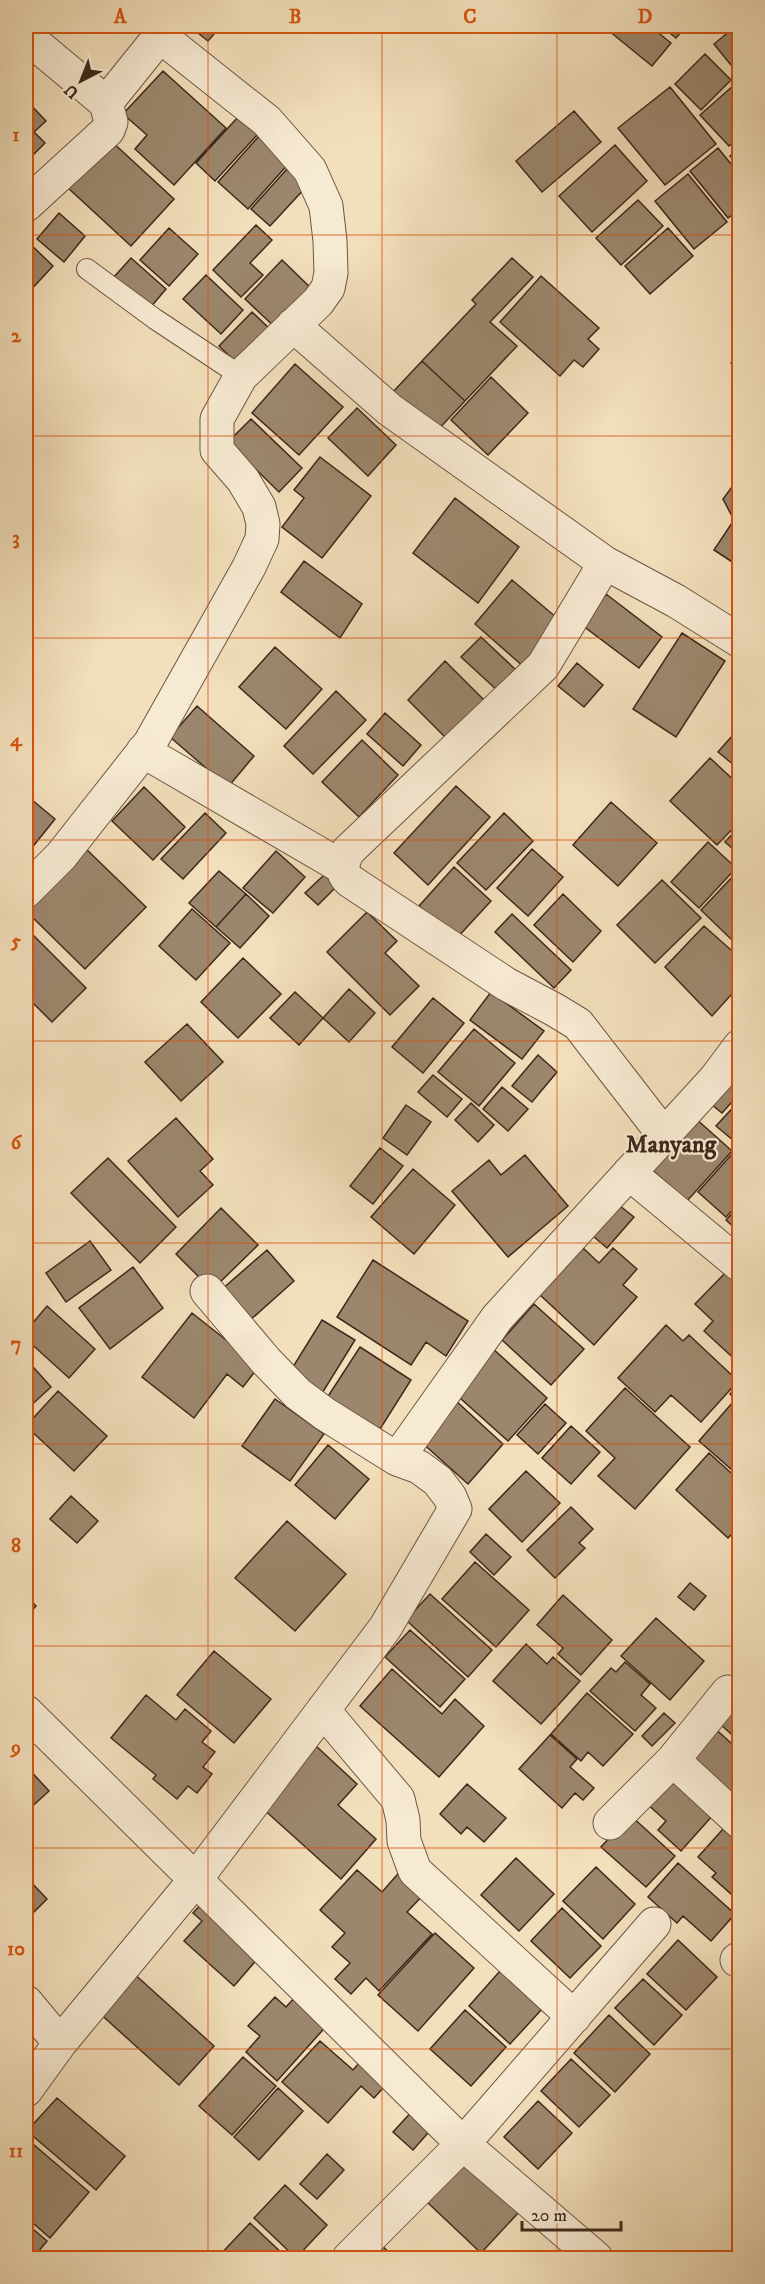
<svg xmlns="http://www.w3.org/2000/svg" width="765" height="2284" font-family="'IM FELL DW Pica',serif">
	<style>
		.building { fill: #9c876e; stroke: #3f281b; stroke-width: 1.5 }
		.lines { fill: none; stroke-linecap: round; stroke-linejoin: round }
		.lane-casing { stroke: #6c5643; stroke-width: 22 }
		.street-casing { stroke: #6c5643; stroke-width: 35 }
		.lane { stroke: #f7ead3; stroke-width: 20 }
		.street { stroke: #f7ead3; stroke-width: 33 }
		.grid { fill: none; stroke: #d7540e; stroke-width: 1.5; stroke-opacity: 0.55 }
		.labels { text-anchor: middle; stroke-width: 4.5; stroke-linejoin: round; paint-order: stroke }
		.quarter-label { font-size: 24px; font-weight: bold; fill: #3f281b; stroke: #f7ead3 }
		.neatline { fill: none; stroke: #d7540e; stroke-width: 2 }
		.grid-label { font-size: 20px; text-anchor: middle; font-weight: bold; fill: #d7540e }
	</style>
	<rect width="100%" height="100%" fill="#f2dfbb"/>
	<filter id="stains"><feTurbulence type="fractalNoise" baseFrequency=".00333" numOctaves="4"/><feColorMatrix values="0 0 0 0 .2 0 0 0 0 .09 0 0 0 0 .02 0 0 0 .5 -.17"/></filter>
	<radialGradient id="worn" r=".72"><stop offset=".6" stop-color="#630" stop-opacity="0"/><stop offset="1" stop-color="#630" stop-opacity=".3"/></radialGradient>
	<path class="building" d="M196,26H218L220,27L208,41L193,29Z
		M603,26H650L671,43L652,66Z
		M661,26H686L676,38Z
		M736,26H740V66L735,70L714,44Z
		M705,54L731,80L701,110L675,84Z
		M163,71L226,128L174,185L135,149L147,135L123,114Z
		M734,85L740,91V136L729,146L700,115Z
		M670,87L716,144L665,185L618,128Z
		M26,100L46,121L34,132L45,143L26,162Z
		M574,111L601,142L542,192L516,161Z
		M238,117L258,134L215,181L196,163Z
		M260,135L290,162L248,209L218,182Z
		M110,140L174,199L131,246L67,187Z
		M615,145L647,181L592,232L559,196Z
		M740,147V166L730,156Z
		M718,148L740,175V209L728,218L690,171Z
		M287,169L307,186L270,226L251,209Z
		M688,174L727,222L694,249L655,201Z
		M638,200L663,226L621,265L596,238Z
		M59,213L85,236L64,262L37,239Z
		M256,225L272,240L250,263L263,275L241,297L213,270Z
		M169,228L198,254L169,286L140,260Z
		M668,228L693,256L650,294L625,266Z
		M26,240L53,266L26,295Z
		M131,258L166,289L150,308L114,277Z
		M512,258L533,277L490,322L517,346L465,401L422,361L476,304L472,300Z
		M282,260L315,292L279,331L245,299Z
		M206,275L243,310L221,334L183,299Z
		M541,276L599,328L588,339L599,349L583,367L574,360L560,376L500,322Z
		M252,312L272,331L240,366L219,346Z
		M740,354V372L731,363Z
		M422,361L465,401L434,434L391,394Z
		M295,364L343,407L299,455L252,413Z
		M491,377L528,413L488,455L451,420Z
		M357,408L396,445L368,476L328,438Z
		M251,419L302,468L279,492L228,442Z
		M320,457L371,496L322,558L282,527L304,498L294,490Z
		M740,476V567L714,550L734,520L723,499Z
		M455,498L519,547L478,603L413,553Z
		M304,561L362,604L340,638L281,592Z
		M512,580L563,623L525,668L475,624Z
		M606,594L662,637L639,668L582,625Z
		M682,633L725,661L676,737L633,709Z
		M481,637L517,671L498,691L461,657Z
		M275,647L322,689L286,729L239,687Z
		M445,661L488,704L450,742L408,700Z
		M577,663L603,685L584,707L558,686Z
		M336,691L366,720L313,774L284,746Z
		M197,706L254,756L228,787L170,737Z
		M385,713L421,745L403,766L367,734Z
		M740,727V770L718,752Z
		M362,740L398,775L359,817L322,782Z
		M710,758L740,786V821L717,845L670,801Z
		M456,786L490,817L428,885L394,853Z
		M144,787L185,827L153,860L112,821Z
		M26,795L55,819L26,855Z
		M611,802L657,843L618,886L573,845Z
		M205,813L226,833L183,879L161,859Z
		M504,813L533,841L486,890L457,863Z
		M740,826V855L725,842Z
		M708,842L736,868L699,908L671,882Z
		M84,847L146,907L85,969L26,911V907Z
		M532,849L563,877L528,916L497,888Z
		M276,851L305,877L273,913L243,888Z
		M454,867L491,901L456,939L419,906Z
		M740,869V932L732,940L701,910Z
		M219,871L246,894L216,927L189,903Z
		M324,875L337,886L318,905L305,893Z
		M662,880L701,918L655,963L617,925Z
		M246,894L269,916L240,948L216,927Z
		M563,894L601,931L573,962L534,925Z
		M192,909L230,943L196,980L159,946Z
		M367,912L397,941L385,953L419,986L390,1015L327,952Z
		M512,914L571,970L554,988L495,932Z
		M704,926L740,958V985L712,1016L665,967Z
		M26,928L86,988L52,1022L26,996Z
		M243,958L281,994L238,1038L201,1002Z
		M349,989L375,1013L349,1042L323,1018Z
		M295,992L323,1018L299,1045L270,1018Z
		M491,992L544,1031L522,1059L470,1020Z
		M433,998L464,1023L423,1073L392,1047Z
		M187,1024L223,1062L181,1101L145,1062Z
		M474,1029L515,1063L479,1106L438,1072Z
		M538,1055L557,1072L532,1102L512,1086Z
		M728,1074L740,1083V1093L722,1113L706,1100Z
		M433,1075L462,1099L447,1117L418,1092Z
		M502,1087L528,1109L508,1131L483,1109Z
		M740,1100V1146L716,1126Z
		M471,1103L494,1125L478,1142L455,1120Z
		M406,1105L431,1122L407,1155L383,1138Z
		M694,1117L732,1151L687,1201L649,1167Z
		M176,1118L213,1159L200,1171L213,1185L178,1217L128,1161Z
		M380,1148L403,1166L373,1204L350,1186Z
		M733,1153L740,1159V1202L726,1217L698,1192Z
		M525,1155L568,1206L508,1257L452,1191L489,1160L501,1175Z
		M108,1158L176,1227L140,1263L71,1193Z
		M413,1169L455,1205L414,1254L371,1217Z
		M740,1205V1233L726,1220Z
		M620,1206L634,1217L607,1248L593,1236Z
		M221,1208L258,1245L212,1290L176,1254Z
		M90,1241L111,1270L66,1302L46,1273Z
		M583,1248L599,1263L613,1248L637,1269L623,1285L637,1297L594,1345L540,1295Z
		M267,1250L294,1281L248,1322L221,1290Z
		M373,1260L468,1321L446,1356L426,1342L411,1365L337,1317Z
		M133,1267L163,1308L110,1349L79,1308Z
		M729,1269L740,1279V1364L704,1331L713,1321L695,1304Z
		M534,1304L584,1349L551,1385L502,1340Z
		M47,1306L95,1349L69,1378L26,1339V1331Z
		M192,1313L259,1366L243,1387L227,1374L194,1418L142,1377Z
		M322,1320L355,1340L321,1395L288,1375Z
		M666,1325L683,1341L689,1335L738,1381L701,1422L671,1395L655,1412L618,1378Z
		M360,1347L411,1380L375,1437L323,1404Z
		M491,1347L547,1398L508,1441L451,1390Z
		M26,1359L51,1387L26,1410Z
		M740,1384V1403L730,1394Z
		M625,1388L690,1447L635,1509L598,1476L615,1458L586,1431Z
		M58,1391L107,1436L74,1471L26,1426Z
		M275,1399L324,1434L290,1481L242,1446Z
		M456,1401L503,1444L468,1484L420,1441Z
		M733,1402L740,1408V1477L699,1441Z
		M545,1404L566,1423L538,1454L517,1435Z
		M571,1426L600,1452L571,1484L542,1458Z
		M328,1445L369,1479L335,1519L295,1485Z
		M709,1453L740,1481V1526L728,1538L676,1490Z
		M526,1471L560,1503L522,1542L489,1509Z
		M71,1496L98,1521L77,1543L50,1519Z
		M571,1507L593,1529L579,1543L585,1548L555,1578L527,1550Z
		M287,1521L346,1574L295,1631L235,1578Z
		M486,1534L511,1557L494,1575L470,1552Z
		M475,1562L529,1610L496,1647L442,1599Z
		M690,1583L706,1596L694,1610L678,1597Z
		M430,1594L492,1650L468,1677L406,1620Z
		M563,1595L612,1640L581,1675L558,1654L563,1648L537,1625Z
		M26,1596L36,1606L26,1617Z
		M656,1618L704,1661L670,1700L621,1656Z
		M410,1630L465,1679L440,1707L385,1657Z
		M526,1644L547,1664L553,1657L580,1681L541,1724L493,1681Z
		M214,1651L271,1699L234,1743L177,1695Z
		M625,1662L650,1684L641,1695L656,1708L635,1731L590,1691L611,1668L616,1672Z
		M392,1669L442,1714L455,1699L484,1726L439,1777L360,1706Z
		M587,1693L633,1734L603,1766L588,1752L581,1761L551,1734Z
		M146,1695L176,1720L185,1709L211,1731L202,1742L215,1752L203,1767L212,1774L197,1793L188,1786L177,1799L153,1779L156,1775L111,1738Z
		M740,1698V1742L718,1722Z
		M664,1713L675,1723L652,1746L642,1736Z
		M712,1726L740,1751V1793L730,1803L682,1759Z
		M550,1735L577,1759L570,1767L594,1788L583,1800L575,1793L562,1808L519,1769Z
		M316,1746L357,1784L338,1805L376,1839L341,1879L261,1807Z
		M26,1766L49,1791L26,1812Z
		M669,1775L713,1815L681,1851L658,1830L666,1821L645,1802Z
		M467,1784L506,1818L484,1842L467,1827L461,1834L440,1814Z
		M630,1815L675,1856L646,1887L601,1847Z
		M723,1829L740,1844V1902L712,1877L716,1873L698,1857Z
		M516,1858L554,1894L519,1931L481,1895Z
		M678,1863L735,1914L711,1941L683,1916L677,1923L648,1897Z
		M596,1867L635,1904L603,1939L563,1901Z
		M403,1868L428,1890L407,1912L432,1934L379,1991L366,1978L351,1994L335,1979L350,1963L332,1947L345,1933L320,1910L357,1870L382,1892Z
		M26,1877L47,1899L26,1920Z
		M208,1897L259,1957L234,1986L184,1941L202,1921L193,1913Z
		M562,1908L601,1946L570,1978L531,1941Z
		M435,1933L474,1968L418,2031L378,1995Z
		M678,1940L717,1977L686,2010L647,1974Z
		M131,1971L214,2046L179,2085L96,2010Z
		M500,1971L542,2009L510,2044L469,2006Z
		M643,1979L682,2015L654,2045L615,2008Z
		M298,1994L330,2022L277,2081L246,2052L260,2036L248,2026L275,1997L286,2007Z
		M465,2010L506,2047L471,2086L430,2049Z
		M609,2015L650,2054L615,2092L574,2053Z
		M320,2041L353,2070L367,2054L393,2077L374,2098L361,2086L328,2123L282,2082Z
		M243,2057L276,2086L232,2135L199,2106Z
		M571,2059L610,2095L579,2127L541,2091Z
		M278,2088L303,2111L259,2160L234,2137Z
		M57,2098L125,2156L96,2190L27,2131Z
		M538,2101L572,2133L538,2169L504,2137Z
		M415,2108L435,2125L413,2150L393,2132Z
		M26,2138L89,2192L50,2238L26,2217Z
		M327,2154L344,2170L317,2199L300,2184Z
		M466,2160L520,2211L481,2253L427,2202Z
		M285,2185L327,2225L296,2258L254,2218Z
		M26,2223L47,2241L33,2258H26Z
		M250,2223L287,2258H217Z
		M377,2241L395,2258H361Z"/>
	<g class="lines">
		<g class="lane-casing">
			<path id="lane" d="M87,269L155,319L241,376"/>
		</g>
		<g class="street-casing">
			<path id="street" d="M26,36L106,103
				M26,205L108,130L111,122L106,103L160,36V26
				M293,325L390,410L605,563L676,601L740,641
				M605,563L543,666L348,851C342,863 340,872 350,881L506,984L555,1010L578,1024L664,1135
				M143,751L342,867
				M26,891L61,856L150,743L249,567L262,539L263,524L259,507L243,480L217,450V419L241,376L318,302L328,288L331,273L330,241L326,206L310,170L267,121L160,36
				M629,1173L740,1265
				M397,1459L497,1318L716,1078L740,1046
				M323,1710L398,1799L403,1820L404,1841L415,1871L574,2017
				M26,1712L463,2144L349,2258
				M673,1760L740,1822
				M610,1823L673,1760L728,1692
				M737,1960L740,1958
				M26,2002L60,2043
				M26,2090L60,2043L195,1880L385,1628L455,1509L450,1497L438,1481L419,1467L397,1459L325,1414L298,1394L266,1361L207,1291
				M596,2258L463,2144L654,1924"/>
		</g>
		<use href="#lane" class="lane"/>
		<use href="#street" class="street"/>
	</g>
	<path class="grid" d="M208,26V2258M382,26V2258M557,26V2258M26,235H740M26,436H740M26,638H740M26,840H740M26,1041H740M26,1243H740M26,1444H740M26,1646H740M26,1848H740M26,2049H740"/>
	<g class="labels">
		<g class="quarter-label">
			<text x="671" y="1152">Manyang</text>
		</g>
	</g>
	<rect width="765" height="2284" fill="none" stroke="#f2dfbb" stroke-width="66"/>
	<g transform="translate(81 81) rotate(222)" stroke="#f7ead3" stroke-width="4.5" paint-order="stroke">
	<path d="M0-4.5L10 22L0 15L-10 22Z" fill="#3f281b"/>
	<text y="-9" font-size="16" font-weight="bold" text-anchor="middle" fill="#3f281b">U</text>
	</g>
	<path d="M522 2221v9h99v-9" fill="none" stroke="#3f281b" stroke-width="3"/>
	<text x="531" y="2221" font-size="18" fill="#3f281b" stroke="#f7ead3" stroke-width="4.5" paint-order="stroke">20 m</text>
	<rect x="33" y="33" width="699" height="2218" class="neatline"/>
	<g class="grid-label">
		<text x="120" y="23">A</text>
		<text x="295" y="23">B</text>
		<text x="470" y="23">C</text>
		<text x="645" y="23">D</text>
		<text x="16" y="141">1</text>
		<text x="16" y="342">2</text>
		<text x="16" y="544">3</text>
		<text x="16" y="746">4</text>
		<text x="16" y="947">5</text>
		<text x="16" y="1149">6</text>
		<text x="16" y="1350">7</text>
		<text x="16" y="1552">8</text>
		<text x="16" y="1754">9</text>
		<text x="16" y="1955">10</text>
		<text x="16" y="2157">11</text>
	</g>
	<rect width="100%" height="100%" filter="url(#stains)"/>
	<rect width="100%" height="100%" fill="url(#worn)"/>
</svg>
